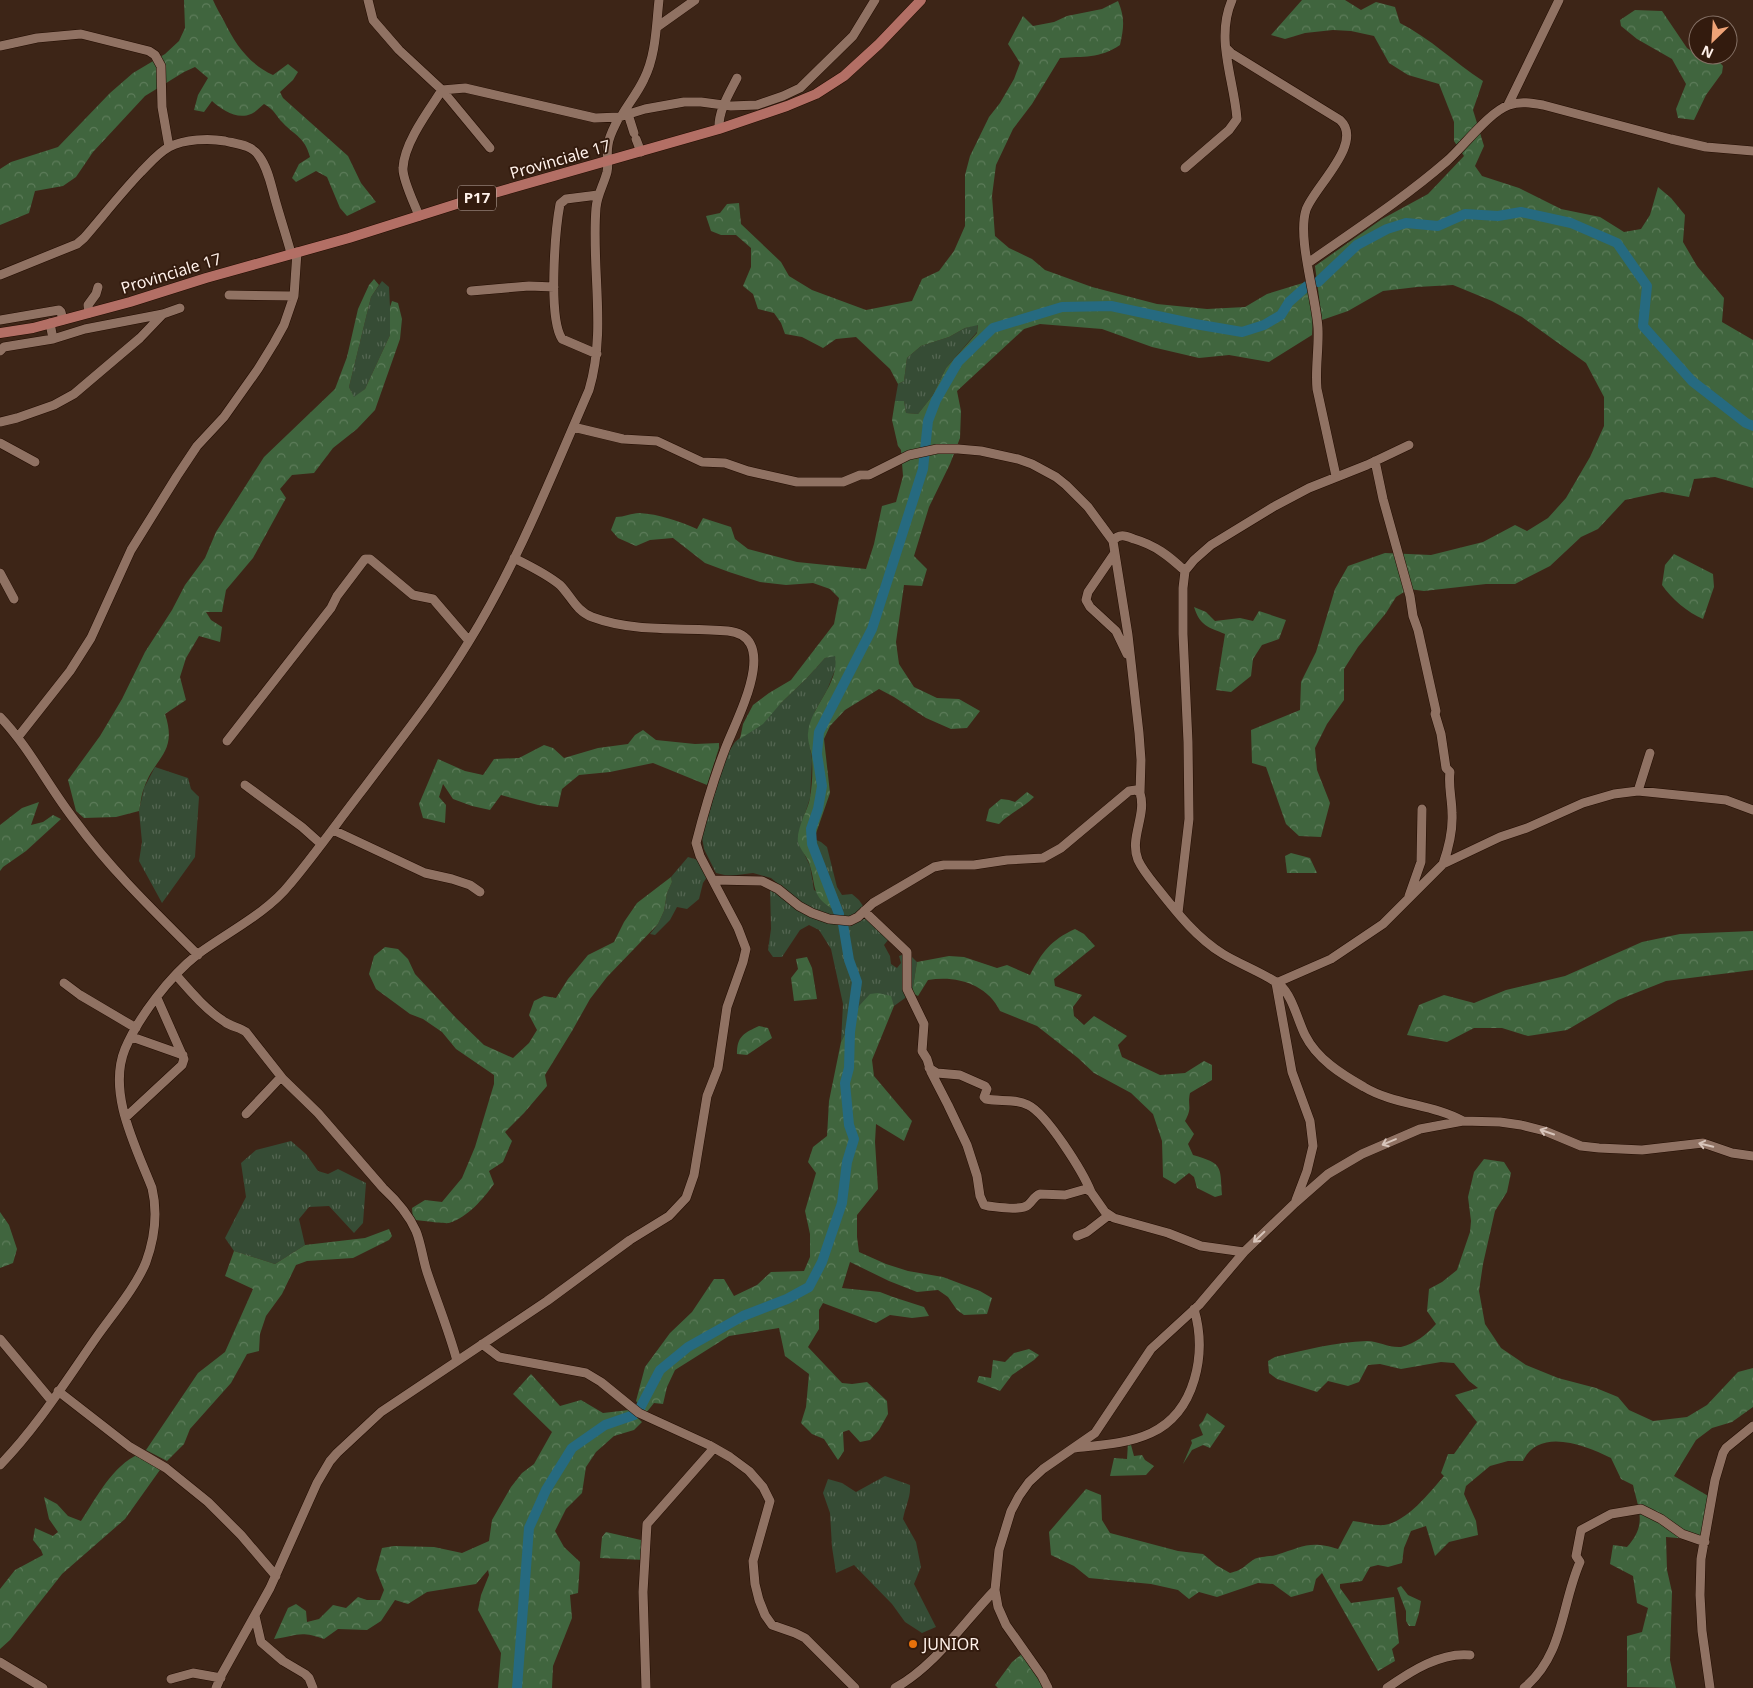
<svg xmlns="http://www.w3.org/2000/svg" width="1753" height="1688" font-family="'Noto Sans',sans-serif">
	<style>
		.grass { fill: url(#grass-tufts) }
		.forest { fill: url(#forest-crowns) }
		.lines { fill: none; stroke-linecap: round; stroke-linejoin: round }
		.river { stroke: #266a80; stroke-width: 10 }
		.minor-casing { stroke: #230d02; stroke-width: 10 }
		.major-casing { stroke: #230d02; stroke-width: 11 }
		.minor { stroke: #907263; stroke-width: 9 }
		.major { stroke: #b36f65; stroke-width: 10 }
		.oneway { stroke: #d8c5bb }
		.food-dot { fill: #e8710a; stroke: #331b0e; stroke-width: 2 }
		.labels { text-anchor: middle; stroke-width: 4; stroke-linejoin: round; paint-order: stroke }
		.shield { fill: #331b0e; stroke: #c2b1a8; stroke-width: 1 }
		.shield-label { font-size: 15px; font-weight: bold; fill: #fff1ea }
		.street-label { font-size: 16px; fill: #fff1ea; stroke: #331b0e }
		.poi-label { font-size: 16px; fill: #fff1ea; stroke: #331b0e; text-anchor: start }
	</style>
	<defs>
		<pattern id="grass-tufts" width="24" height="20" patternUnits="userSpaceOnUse" patternTransform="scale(1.25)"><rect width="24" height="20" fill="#364c35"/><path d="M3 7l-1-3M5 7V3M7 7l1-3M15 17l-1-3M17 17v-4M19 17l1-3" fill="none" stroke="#546652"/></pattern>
		<pattern id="forest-crowns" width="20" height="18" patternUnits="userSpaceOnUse" patternTransform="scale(1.25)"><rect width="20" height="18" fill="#40653e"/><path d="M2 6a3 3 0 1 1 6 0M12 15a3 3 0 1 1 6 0" fill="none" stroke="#5d7c5a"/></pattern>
	</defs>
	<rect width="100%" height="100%" fill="#3d2517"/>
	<path class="grass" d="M382,281L389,287L390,307V335L365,389L354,398L349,387L371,297Z
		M978,324L977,332L946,368L933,395L918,414L906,413L904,401H895L898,384L904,381L907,358L921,346L949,337L965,328Z
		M835,655L837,665L827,690L815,711L808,734L812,760L810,798L800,829L798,841L810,866L814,890L841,905L814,839L821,842L827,847L837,887L842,895L852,894L859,900L863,906L860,912L844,919L810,910L771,878L753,873L729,876L716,873L704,849L702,837L726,756L735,742L781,703L806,679L825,658Z
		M155,767L188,778L191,789L199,797L195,857L162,903L139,861L142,842L139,811L144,788Z
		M688,857L698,860L707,877L703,883L699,899L687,909L677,907L670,920L655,935L650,934L658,924L664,911L667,893L672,882L671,877Z
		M770,887L807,914L861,919L869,917L888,940L884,945L890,956L891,964L897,968L901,963L899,956L908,953L917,962L912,993L894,1006L890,996L859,1006L841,1042L843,1004L831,949L819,930L809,925L800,930L782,957H773L768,950L771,929Z
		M291,1141L306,1154L318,1171L328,1174L338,1169L366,1183L363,1223L354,1233L329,1206L309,1207L299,1219L305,1245L275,1264L234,1251L225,1238L246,1197L241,1163L256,1150Z
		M885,1476L910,1485C911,1497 905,1507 903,1519L916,1542L921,1567L914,1584L936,1627L922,1633L905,1622L892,1604L854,1565L836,1573L832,1547L830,1513L823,1493L828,1479L842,1483L856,1492Z"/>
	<path class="forest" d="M184,0H213C216,7 220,14 224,21C235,44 249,64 273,75L288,64L298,72L293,80L280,92L283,98L348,156L361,183L376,202L347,216L340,208L327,177L316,171L296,182L292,178L299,164L310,157C304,136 296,137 283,123C275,115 275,110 264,104C260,107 255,113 251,114C237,120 222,110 212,101L204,112L194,110L198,95L208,78L195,67L184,72L145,96L93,152L76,177L63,186L35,191L29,213L0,225V169L11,162L58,147L110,93L133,73L165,54L179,41L185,28Z
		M1302,0H1345L1361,10L1376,2L1395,7L1400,23C1431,39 1454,62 1483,81L1473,110L1484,146L1475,166L1482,176L1519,188L1561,209L1600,217L1624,232L1641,229L1650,215L1658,187L1671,198L1685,215L1683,242L1697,266L1724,298L1722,322L1753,340V488L1715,477L1694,479L1689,497L1662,492L1625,500L1598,529L1581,537L1550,566L1515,584H1486L1424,591L1409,589L1396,597L1386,613L1358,647L1344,669V700L1327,724L1315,748L1317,770L1330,803L1321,837L1299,836L1286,824L1266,767L1252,763L1251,730L1300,710L1301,682L1316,652L1335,589L1348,566L1385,553L1431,555L1483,542L1515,525L1527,531L1548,518L1566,498L1590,457L1604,426V397L1586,363L1522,317L1492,301L1453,285L1417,287L1383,291L1348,311L1322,320L1315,266L1382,219L1428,194L1464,156L1454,141V122L1439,84L1408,75L1389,63L1374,36L1351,31L1333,30L1305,33L1285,39L1271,35Z
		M1118,1C1125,18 1124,27 1120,45C1099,59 1084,56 1060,58L1032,104L1013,129L996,165L992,196L995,236L1009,248L1032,259L1045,270L1092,287L1157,304L1207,309L1245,307L1267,294L1306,282L1313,314L1312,335L1269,362L1229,355L1199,358L1152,347L1102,329L1040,324L1024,329L957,391L961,411L960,438L950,464L929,507L914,556L927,569L922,586L904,585L896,642L899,664L914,687L937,698L959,699L980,711L967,728L951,729L926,718L894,697L879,689L845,710L830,726L824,739L830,793L814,839L841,905L831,908C811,895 816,885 810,866C808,857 800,850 798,842C796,829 808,810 810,798C812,786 813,771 812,759C812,751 807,742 808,733C811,705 840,684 835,656L825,658L806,679L781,703L763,724L740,739L743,724L753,705L769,693L791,680L834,624L839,598L830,589L813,583L786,585L760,582L729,572L705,563L673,538L650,540L636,546L618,538L611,530L616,517C624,517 632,513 639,513C659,514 679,521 697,529L703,518L731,527L735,539L748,549L797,562L866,569L874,544L882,506L896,502L903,476L901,450L898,446L892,420L895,401H904L906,413L918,414L933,395L946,368L977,333L978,325L965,328L949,337L921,346L907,358L904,381L898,384L890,369L856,337L836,339L823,348L802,337L785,334L781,323L774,313L758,309L753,294L743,286L751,267V248L736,235H721L711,231L706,216L720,213L727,204L739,203L741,224L781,262L789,276L812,290L866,310L912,301L922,279L939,271L954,251L965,226V175L970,156L989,117L1000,103L1014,79L1020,63L1008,44L1023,16L1033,26L1054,22L1067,16L1102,9Z
		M1635,10L1662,11L1687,48L1705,60L1709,55H1713L1723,66L1722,73L1706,95L1694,120L1678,118L1676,109L1686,84L1672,59L1637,39L1621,26L1620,20Z
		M374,279L379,285L371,297L349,387L354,397L365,389L390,335V307L392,301L398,303L402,319L400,339L375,410L357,429L333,448L314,473L292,475L280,489L286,498L253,558L226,590L222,612H206L211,620L222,627L220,642L199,636L186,658L180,677L186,700L165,714C178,753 155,756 144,788C141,795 141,803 139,811L116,817L84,818L76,811L68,780L100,736L122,699L145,652L172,610L185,585L205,558L216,532L264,457L335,389L347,357L358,309L369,285Z
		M1674,554L1713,574L1714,587L1703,619C1688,613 1671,598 1662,585L1665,565Z
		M1194,607L1206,612L1215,621L1240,618L1253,621L1259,611L1286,620L1279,639L1262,645L1253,659L1251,676L1231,692L1216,690L1225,634C1208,627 1200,626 1194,607Z
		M643,730L656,740L695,744L719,743V748L707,785L653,763L610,772L579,775L562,789L558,807L538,805L501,795L490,810L472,806L453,799L443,784L439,797L446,805L445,823L423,818L419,804L438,759L465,771L483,775L494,759L519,758L544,745L553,748L564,758L598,748L628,744L635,735Z
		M1027,792L1034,797C1023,808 1010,813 999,824L986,821L989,809L1001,799L1009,800L1015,802Z
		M39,802L31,825L43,822L53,815L61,819L26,851L3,867L0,871V825L22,808Z
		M1291,853L1310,858L1317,873H1287L1285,856Z
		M671,877L672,882L667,893L664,911L658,924L607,977L590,999L572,1031L545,1075L547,1086L524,1113L505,1132L512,1141L503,1162L489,1171L494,1184C483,1199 468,1217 449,1223C444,1224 420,1220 413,1220L412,1208L425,1200L442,1202L462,1178L475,1147L494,1084V1075L456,1049L442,1032L423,1019L410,1014L376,989L369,974L374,956L385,947L398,949L408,959L415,974L456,1018L484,1045L513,1058L529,1043L537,1030L529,1015L534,1001L544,996L556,998L568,979L588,955L614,942L624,922L637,903Z
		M1075,929L1084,934L1095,946L1054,979L1055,986L1082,995L1073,1007L1074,1016L1084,1025L1094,1016L1127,1036L1118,1045L1122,1057L1160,1075L1185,1073L1204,1061L1212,1065V1080L1190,1093C1187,1106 1193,1107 1185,1121L1194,1134L1188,1144L1193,1155C1223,1164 1220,1165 1222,1195L1215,1197L1197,1188L1194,1177L1189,1173L1175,1184L1163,1177L1162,1141L1153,1114L1131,1093L1094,1073L1078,1058L1037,1026L1000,1011C987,984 956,975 928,980L918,996L912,993L917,962L949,956L964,957L997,968L1007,965L1030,975C1042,952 1051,940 1075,929Z
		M1753,931V970L1666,981L1618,1000L1567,1030L1528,1036L1502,1028H1474L1447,1042L1407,1035L1419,1005L1444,995L1474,1003L1506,990L1565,976L1642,942L1680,934Z
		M807,957L812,968L817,999L794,1001L791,978L798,969L796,959Z
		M878,993L891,996L894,1006L872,1060L874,1076L912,1121L904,1141L876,1124L875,1142L878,1189L857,1215V1237L859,1252L886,1264L908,1271L943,1277L980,1291L992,1298L987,1314L964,1315L957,1310L948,1297L938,1290L917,1292L889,1281L850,1262L842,1288L880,1292L893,1297L924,1307L929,1316L912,1318L890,1315L876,1323L823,1303L819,1310V1329L808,1347L842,1383L852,1384L867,1382L887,1401L888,1414L879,1430L870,1440L860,1442L849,1430L843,1432L844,1451L838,1460L824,1439L812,1434L801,1423L806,1407L809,1374L785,1356L779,1328L729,1336L675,1370L667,1387L663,1404L654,1403L646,1413L636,1401L645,1367L670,1333L692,1312L714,1279H724L734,1296L757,1285L771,1272L804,1271L810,1257V1234L805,1211L816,1173L808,1162L813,1147L827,1136L829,1101L841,1042L859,1006L870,994Z
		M759,1026L768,1028L772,1038L747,1055L737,1054C737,1036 744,1033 759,1026Z
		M1484,1159L1504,1162L1511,1173L1507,1192L1495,1211L1483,1264L1479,1291L1485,1324L1501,1348L1526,1365L1558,1378L1596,1388L1618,1397L1629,1410L1653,1421L1687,1417L1707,1405L1738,1372L1753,1368V1407L1732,1422L1712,1428L1696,1440L1674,1476L1710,1497L1700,1540L1666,1537L1667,1570L1672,1592L1670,1660L1676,1688L1627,1687V1636L1642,1632L1648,1608L1637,1603L1633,1576L1610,1564L1613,1545L1627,1547C1647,1525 1639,1511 1633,1485L1621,1479L1611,1458C1585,1445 1539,1427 1523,1461H1508L1490,1466L1466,1486L1464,1494L1476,1521L1478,1535L1449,1542L1435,1556L1426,1526L1411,1531L1404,1548L1402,1563L1388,1567L1378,1565L1370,1567L1362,1581L1340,1584V1588L1351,1603L1394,1597L1399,1643L1392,1649L1395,1661L1378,1671L1322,1573L1316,1579L1313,1591L1291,1597L1273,1584L1258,1583L1217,1597L1199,1592L1189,1599L1178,1590L1151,1584L1089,1578L1074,1566L1051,1555L1049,1532L1086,1489L1101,1495L1102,1520L1110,1533L1178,1551L1203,1554L1216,1565L1230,1573C1245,1569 1242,1567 1253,1560C1259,1556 1269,1557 1276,1555C1303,1547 1309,1540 1338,1549L1353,1521C1363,1522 1375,1526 1384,1525C1407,1522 1430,1492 1444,1476L1441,1473L1448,1454H1454L1477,1422L1455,1395L1478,1388L1469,1381L1454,1363L1441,1362L1401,1369L1380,1364L1368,1365L1359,1382L1348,1386L1328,1381L1317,1392L1277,1379L1269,1373L1268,1361L1275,1357C1305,1350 1335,1342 1367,1341C1378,1341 1389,1348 1401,1347C1415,1344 1427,1334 1436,1324L1427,1311L1429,1289L1442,1282L1457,1270L1470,1232L1471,1221L1468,1197L1474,1172Z
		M0,1212L9,1225L17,1249L13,1263L0,1268Z
		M389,1229L392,1236L389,1240L353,1258L307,1261L296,1265L282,1294L266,1316L260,1334L259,1351L247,1354L231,1383L190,1429L184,1444L167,1461L146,1450L198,1373L225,1352L253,1289L225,1276L234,1251L275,1264L305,1245L365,1238Z
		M1029,1349L1039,1355L1034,1360L1012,1375L1000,1391L977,1382L979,1376L991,1378L993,1360L1005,1362L1014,1353Z
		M531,1374L560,1406L581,1400L603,1413L629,1410L642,1422L634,1430L614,1436L596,1452L586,1467L582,1493L566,1509L555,1531L564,1547L580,1562L578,1593L570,1595L572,1618L553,1666L552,1688H498L501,1653L478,1610L481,1595L489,1575L488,1570L476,1584L427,1592L408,1604L395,1600L381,1621L367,1630L338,1629L324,1639C299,1630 297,1636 274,1639L288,1608L296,1604L306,1611L307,1622L319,1619L333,1605L346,1608L358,1597L367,1600H380L384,1590L376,1570L382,1548L394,1546L434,1547L462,1553L489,1541L492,1520L511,1487L522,1473L534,1464L552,1432L513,1394Z
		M1207,1413L1225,1426L1210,1448L1203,1445L1192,1450L1183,1464L1192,1443L1191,1440L1203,1435L1199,1425L1203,1421Z
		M1128,1443L1131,1445L1134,1456L1142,1455L1145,1460L1154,1466L1146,1475L1110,1476L1114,1458L1127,1459Z
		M139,1454L162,1467L125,1519L62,1574L10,1640L0,1649V1589L15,1570L43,1555L41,1550L33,1540L35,1528L53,1536L58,1532L49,1519L44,1497L57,1504L68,1516L81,1521C97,1497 112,1466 139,1454Z
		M606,1532L641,1540L645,1560L600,1558L602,1537Z
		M1401,1586L1408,1595L1421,1601L1419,1613L1415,1626H1409L1406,1621V1611L1397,1588Z
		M1022,1654L1042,1682L1043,1688H998L995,1685L1012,1662Z"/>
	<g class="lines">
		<path class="river" d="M1318,282L1357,245L1387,229L1406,223L1438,226L1465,214L1498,216L1521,212L1571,223L1617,243L1647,286L1643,326L1692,381L1746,423L1753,426
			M839,914L812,844L811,829L818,809L822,786L817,754L819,732L872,629L923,469L928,421L936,400L958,362L993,328L1062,307L1111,306L1195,324L1242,332L1264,325L1281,315L1289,302L1307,286
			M639,1410L660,1370L688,1347L743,1316L787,1299L809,1287L822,1262L842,1203L847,1162L854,1139L849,1125L845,1083L849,1068L850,1032L857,982L849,960L843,924
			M517,1688L529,1528L546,1490L572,1448L605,1425L634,1415"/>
		<g class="minor-casing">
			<path id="minor" d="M368,0L373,20L399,50L442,90L490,148
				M657,27L695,0
				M0,46L37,38L81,34L149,51L155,55L161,66L162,107L169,147
				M1226,48L1231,53L1340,120C1365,143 1313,188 1306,210C1297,238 1316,296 1318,328C1319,349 1315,369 1317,389L1336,476
				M1508,105L1559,0
				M628,114L634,133
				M622,115C629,103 638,92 644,79C656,55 656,27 659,0
				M719,129C718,111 729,94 737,78
				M636,139L641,152
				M1185,168L1229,130L1237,119C1234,79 1215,39 1232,0
				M419,216C415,205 402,179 403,168C404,143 429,110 442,90L465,88L595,118L619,117L645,109L684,102H701L731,106L757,105L783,96L800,88L853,36L875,0
				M1308,263C1355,230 1403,199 1447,161C1464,146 1489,112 1509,105C1520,101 1532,103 1543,105L1671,139L1706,147L1753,151
				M0,275L77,244L84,238C103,216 121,193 141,172C150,163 158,153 169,147C185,139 209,138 225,141C237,144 252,145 259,156C268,168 271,185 275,199C280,217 286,235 291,253
				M471,291L529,286L554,287
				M229,295L294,296
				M89,313L88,305L96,294L98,287
				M0,320L59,310L61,312L63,320
				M53,339L85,329L163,314L180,308
				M0,351L4,347L53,339L50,323
				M597,354L562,339C548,318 555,231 560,204L566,199L598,195
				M0,422L17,418L54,405L74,394L140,338L163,314
				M573,427L623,439L657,441L702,462L725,463L748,471L797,482H843L860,475H869L909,455L937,449H958L981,451L1018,459L1032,464L1056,477L1066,485L1088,507L1113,541L1128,635L1139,733L1141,760L1140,793
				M0,443L35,462
				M1375,461L1383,499L1410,596L1413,616L1418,630L1436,711L1435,714L1441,734L1446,768L1450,772C1448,786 1452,799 1452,813C1453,830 1449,847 1443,864
				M1113,541C1119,533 1126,536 1134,539C1155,545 1169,556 1185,571
				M1114,554L1088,592L1086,600L1090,607L1116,631L1127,654
				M0,573L14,599
				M0,717C30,748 49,788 76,822C112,871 155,912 198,955
				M18,737L70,671L91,638L131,550L177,476L197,446L224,417L258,369L274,343L284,325L294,296L297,252
				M227,741L331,608L337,596L365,559H370L413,595L433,599L469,641
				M245,785L302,827L321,844
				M1638,791L1650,753
				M333,830L425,873L452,879L470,885L480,892
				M714,880L762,881L778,889L799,906L812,913L829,919L850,921L858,917L873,903L885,896L934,867L944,865H974L1007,860L1043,858L1061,848L1129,791L1136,790L1140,793C1147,815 1129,838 1138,860C1143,871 1152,881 1159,890C1178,914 1198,939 1223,954C1239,964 1266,974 1280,985C1292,995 1298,1021 1305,1035C1317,1059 1341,1074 1364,1087C1394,1105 1433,1104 1463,1121
				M1409,896L1421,862L1422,809
				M864,911L907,952V989L924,1024L922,1051L927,1059L931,1072L948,1105L967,1145L977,1176L980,1196L984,1205L988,1206C998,1207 1021,1211 1028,1205C1033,1201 1034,1196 1040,1194L1065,1195L1086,1189L1091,1192L1105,1212L1114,1218L1168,1233L1201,1246L1244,1252
				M1178,913L1189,819L1188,742L1183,634V588L1185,571L1194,560L1211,545L1275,506L1309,488L1367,465L1409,445
				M176,975C190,991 206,1010 225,1022C232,1027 240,1027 246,1032L283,1079L318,1113L383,1188C396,1200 409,1215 416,1231C421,1243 423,1260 427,1272C437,1302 449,1331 457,1361
				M64,983L80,995L136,1028
				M132,1037L183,1055
				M929,1068L937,1073L960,1075L985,1086L987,1089L984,1097L986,1099C999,1102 1015,1098 1028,1105C1047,1114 1083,1172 1091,1192
				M246,1114L281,1077
				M126,1117L182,1065L184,1059L157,998
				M1296,1200L1307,1171L1313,1146L1310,1121L1292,1072L1276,983L1331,959L1383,924L1443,864L1500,837L1527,828L1583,803L1614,794L1638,791L1726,800L1753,810
				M1077,1236L1087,1232L1109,1215
				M0,1339L51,1400
				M482,1344L499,1357L586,1373L601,1382L639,1413L709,1445L730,1457L749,1471L763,1487L770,1501L753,1561L755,1584L759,1600L765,1615L772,1625L795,1633L805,1638L855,1688
				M58,1391L130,1447L166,1468L208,1502L241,1535L276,1576
				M1075,1448C1101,1445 1127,1444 1151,1433C1196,1412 1207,1353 1194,1309
				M0,1465C38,1426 67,1379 98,1335C113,1314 137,1285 146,1262C155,1237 158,1213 152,1188C136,1147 107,1093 125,1049C139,1016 170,976 198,954C228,932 267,913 290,884C316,853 339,820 364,788C400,740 437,694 468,643C517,564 552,475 589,390C607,330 591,269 596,208C597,195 604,184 607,172C609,163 606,154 608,145C609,135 615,126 619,117
				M255,1616L261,1642L283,1661L305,1674L309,1678L313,1688
				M0,1662L43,1688
				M171,1679L193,1673L221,1678
				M216,1688L222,1674L270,1588L317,1483L330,1461L337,1453L381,1412L547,1301L630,1240L669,1216L686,1198L694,1175L707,1096L718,1068L727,1007L743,962L746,949L738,928L700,856L696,843C704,812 713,781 724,752C733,725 784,637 728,631C683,627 635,633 592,617C576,611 571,596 560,585C547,574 530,566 514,558
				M646,1688L643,1592L647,1524L714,1448
				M895,1688C936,1665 963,1623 995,1590
				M1048,1688L1042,1676L1006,1625L998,1607L995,1590L999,1550L1011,1511L1019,1496L1029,1482L1043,1469L1095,1433L1151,1349L1199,1305L1244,1252L1295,1203L1328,1174L1362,1154L1420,1129L1463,1121L1500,1122L1521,1125L1545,1131L1581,1146L1599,1148L1642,1150L1703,1143L1732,1153L1753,1156
				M1387,1688C1411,1671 1441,1652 1470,1655
				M1524,1688C1564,1655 1561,1605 1580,1562L1576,1556L1581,1530L1611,1514L1641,1509L1661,1519L1682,1534L1705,1542
				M1710,1688L1702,1631L1700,1595L1701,1559L1715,1480L1723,1453L1726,1448L1753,1426"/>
		</g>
		<g class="major-casing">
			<path id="major" d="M0,333L33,328L130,302L206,278L349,238L466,201L719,129L787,106L816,94L844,76L879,44L921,0"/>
		</g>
		<use href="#minor" class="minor"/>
		<use href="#major" class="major"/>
	</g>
	<defs><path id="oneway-shaft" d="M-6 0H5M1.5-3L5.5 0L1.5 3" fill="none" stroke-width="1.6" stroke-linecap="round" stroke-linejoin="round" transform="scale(1.25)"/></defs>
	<g class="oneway">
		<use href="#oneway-shaft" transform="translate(1547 1132) rotate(-161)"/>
		<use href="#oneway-shaft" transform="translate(1389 1142) rotate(157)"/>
		<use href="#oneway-shaft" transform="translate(1706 1145) rotate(-166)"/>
		<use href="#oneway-shaft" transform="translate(1259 1237) rotate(136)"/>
	</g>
	<circle class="food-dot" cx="913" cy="1644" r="5"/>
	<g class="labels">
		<rect class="shield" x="458" y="185.5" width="38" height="25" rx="4"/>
		<g class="shield-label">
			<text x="477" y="203">P17</text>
		</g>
		<g class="street-label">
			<text transform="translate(560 159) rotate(-16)" y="6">Provinciale 17</text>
			<text transform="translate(171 273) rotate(-17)" y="6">Provinciale 17</text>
		</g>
		<g class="poi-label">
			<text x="923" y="1650">JUNIOR</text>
		</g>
	</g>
	<g transform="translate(1713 40) rotate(205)"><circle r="24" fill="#331b0e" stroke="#857166"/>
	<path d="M0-4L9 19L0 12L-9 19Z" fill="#efa377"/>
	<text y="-8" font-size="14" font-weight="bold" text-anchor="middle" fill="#fff1ea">N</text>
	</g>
</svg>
